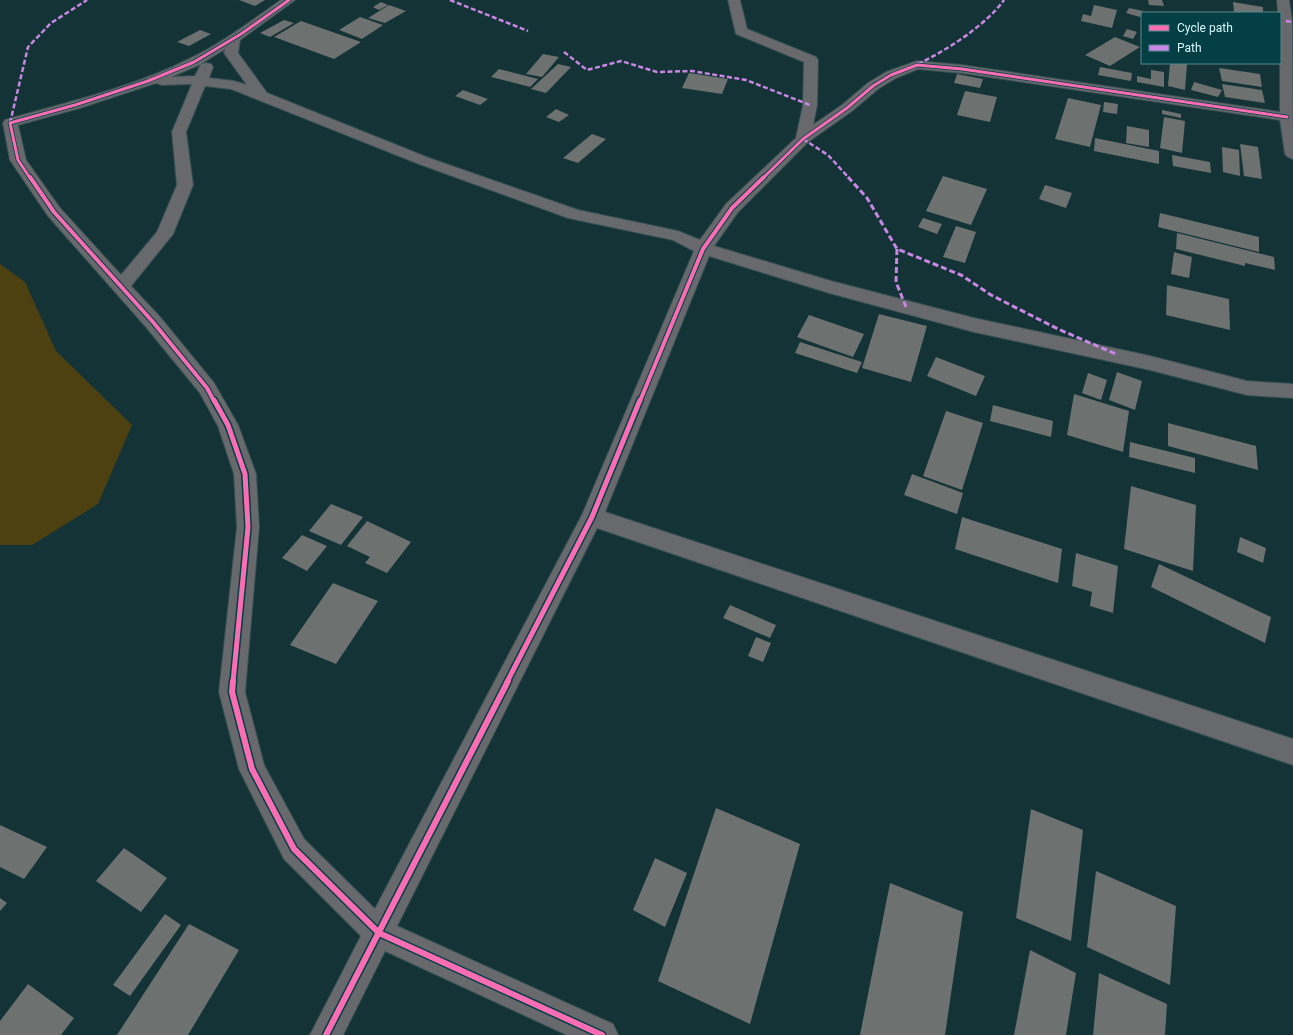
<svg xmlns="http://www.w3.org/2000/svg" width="1293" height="1035" font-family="Roboto,sans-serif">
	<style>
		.green { fill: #4d4011 }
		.building { fill: #6d7170 }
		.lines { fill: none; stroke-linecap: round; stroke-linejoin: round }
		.street-casing { stroke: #355053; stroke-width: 2 }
		.street { fill: #68696d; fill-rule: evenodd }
		.quiet-far1 { stroke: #c787e3; stroke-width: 2.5; stroke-dasharray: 5 2.5; stroke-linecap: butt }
		.quiet { stroke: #c787e3; stroke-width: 3; stroke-dasharray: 6 3; stroke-linecap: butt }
		.cycleway-far3-casing { stroke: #043f45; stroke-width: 4.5 }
		.cycleway-far2-casing { stroke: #043f45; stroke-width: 6 }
		.cycleway-far1-casing { stroke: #043f45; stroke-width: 8 }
		.cycleway-casing { stroke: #043f45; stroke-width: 9 }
		.cycleway-far3 { stroke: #f96db3; stroke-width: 3 }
		.cycleway-far2 { stroke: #f96db3; stroke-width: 4 }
		.cycleway-far1 { stroke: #f96db3; stroke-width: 5 }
		.cycleway { stroke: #f96db3; stroke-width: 6 }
	</style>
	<rect width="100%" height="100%" fill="#133336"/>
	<path class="green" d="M0,264L25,282L56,351L132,425L98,504L32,545H0Z"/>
	<path class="building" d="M239,0H265L255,6Z
		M1148,0H1162L1164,6L1149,5Z
		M381,2L388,5L379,10L373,7Z
		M1233,2L1263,7V13H1234Z
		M389,5L406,11L385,23L368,18Z
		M1094,5L1117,10L1112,28L1081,21L1083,14L1091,16Z
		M1129,8L1143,11L1140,17L1126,13Z
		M360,17L383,25L362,39L339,30Z
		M284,20L294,23L270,37L260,33Z
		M301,21L361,42L334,59L274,37Z
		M1127,29L1137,32L1133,39L1123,36Z
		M200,30L211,34L189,46L177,42Z
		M1115,37L1140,47L1110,66L1085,55Z
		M543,54L559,57L542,77L526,74Z
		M1170,63L1187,64L1185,90L1168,86Z
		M558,64L571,67L546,93L531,89Z
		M1100,67L1132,73L1131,81L1098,75Z
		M1219,68L1260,74L1262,87L1222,81Z
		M499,69L538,79L530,87L491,77Z
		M1151,70L1164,72V87L1137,82V76L1151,79Z
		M689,73L728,79L722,94L682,88Z
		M957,74L983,79L980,88L954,83Z
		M1194,82L1222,90L1218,97L1191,90Z
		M1222,84L1262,90L1265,103L1225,97Z
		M463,90L488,99L480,105L455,96Z
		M965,91L997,97L990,122L957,115Z
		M1068,98L1101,105L1090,147L1055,139Z
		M1104,102L1118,104L1117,114L1103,112Z
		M556,109L569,115L559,122L546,117Z
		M1162,110L1181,114V118L1162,114Z
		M1164,117L1185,121L1182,153L1160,148Z
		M1127,126L1149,130V147L1126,143Z
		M592,134L606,139L578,163L563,158Z
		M1095,138L1159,151V164L1094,151Z
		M1240,144L1258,147L1262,179L1244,176Z
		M1222,147L1239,150L1240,176L1223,172Z
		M1172,155L1210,162L1211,173L1173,166Z
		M943,176L987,189L971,225L926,211Z
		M1045,185L1072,193L1066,208L1039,199Z
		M1160,213L1259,237V252L1158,227Z
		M923,218L942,224L937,234L918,227Z
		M956,226L976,232L965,263L943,257Z
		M1177,233L1274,257L1275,270L1245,263V266L1176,249Z
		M1174,252L1192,257L1189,278L1171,274Z
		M1167,285L1229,299L1230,330L1166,315Z
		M879,314L927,326L911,382L862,368Z
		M809,315L864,334L853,357L797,337Z
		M800,342L862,362L857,373L795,353Z
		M936,357L985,376L976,396L927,376Z
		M1117,372L1142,381L1135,410L1109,400Z
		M1088,373L1107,380L1101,400L1082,393Z
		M1074,394L1129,411L1123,452L1067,435Z
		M993,405L1053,421L1051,437L990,421Z
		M946,411L983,423L962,490L923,476Z
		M1168,423L1256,446L1258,470L1168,446Z
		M1130,442L1195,458V473L1129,457Z
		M912,474L963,493L957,514L904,495Z
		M1131,486L1196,505L1193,571L1124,549Z
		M331,504L363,517L341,545L309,531Z
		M962,517L1062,549L1058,583L955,549Z
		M367,521L411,542L387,573L365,563L370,557L347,546Z
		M302,535L327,546L307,571L282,558Z
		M1240,537L1266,548L1263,563L1237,552Z
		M1076,553L1118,566L1113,613L1090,606L1092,592L1072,586Z
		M1159,564L1271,617L1265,643L1151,587Z
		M333,583L378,601L336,664L290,645Z
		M730,605L776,625L770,638L723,618Z
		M756,637L771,643L763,662L748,656Z
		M716,808L800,844L750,1024L658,981Z
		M1031,809L1083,830L1071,941L1016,918Z
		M0,825L47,847L24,879L0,867Z
		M124,848L167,878L141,912L96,881Z
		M655,858L687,873L665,927L633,910Z
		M1096,871L1176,906L1170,985L1087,947Z
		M890,883L963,912L945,1035H860Z
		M0,898L7,903L0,911Z
		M165,914L181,925L130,996L113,985Z
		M189,924L239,950L188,1035H117Z
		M1030,950L1076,973L1066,1035H1014Z
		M1099,973L1167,1004L1165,1035H1093Z
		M28,984L74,1018L61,1035H0V1021Z"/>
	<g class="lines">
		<g class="street-casing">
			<path id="street" d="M281,0H295L240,40L238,53L267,93L429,158L578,210L678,231L700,240L726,204L796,138L803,105L804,62L736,34L728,0H740L747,29L816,57L818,60L817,105L813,125L842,105L868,83L886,72L917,61L962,65L1280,112V13H1278L1277,0H1289L1292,21L1293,159L1288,157L1285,154L1280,120L962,73L918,69L896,78L878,89L852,111L808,142L738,212L714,246L831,281L974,318L1150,356L1247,381L1293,384V398L1247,395L1150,370L974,332L829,293L709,256L605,512L1293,739V765L597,528L397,926L613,1024L618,1035H567L385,951L343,1035H310L361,936L284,859L239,769L219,692L237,527L234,474L218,426L200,393L146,327L48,216L10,160L3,123L5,120C64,103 134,87 189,59C222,43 251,21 281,0ZM225,49L224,53L247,85L234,81L209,78L213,67L211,64L206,63L201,64L195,76L171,77L199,65ZM156,83L162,85L192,84L172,132L177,185L157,232L121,275L60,208L26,160L18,125L80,108ZM205,86L231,89L419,164L568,218L673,240L694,251L582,515L375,909L304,839L264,765L245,692L259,527L256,474L238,425L214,383L160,317L131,286L173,234L193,185L186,132Z"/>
		</g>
		<use href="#street" class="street"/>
		<path class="quiet-far1" d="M450,0L528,31
			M1286,21L1293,22
			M564,52L587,70L621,61L657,72L692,71L746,80L810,105
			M918,64C947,50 985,26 1004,0
			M10,123L28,47L51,23L87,0
			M803,139L828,155L849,178"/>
		<path class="quiet" d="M848,177L867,198L897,249L961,275L991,295L1058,329L1118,355
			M897,249L896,282L906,307"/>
		<g class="cycleway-far3-casing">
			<path id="cycleway-far3" d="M30,178L18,160L10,123L75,105L148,81L194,62L241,34L289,0
				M763,178L803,139L847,108L873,86L891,75L917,65L962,69L1287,117"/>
		</g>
		<g class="cycleway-far2-casing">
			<path id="cycleway-far2" d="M30,177L54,212L153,322L207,388L214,401
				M640,401L703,249L732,208L764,177"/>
		</g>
		<g class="cycleway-far1-casing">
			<path id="cycleway-far1" d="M214,400L228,425L245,474L248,527L233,682
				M507,682L592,517L640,400"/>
		</g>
		<g class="cycleway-casing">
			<path id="cycleway" d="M233,681L232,692L252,769L294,849L379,933L602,1035
				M326,1035L508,681"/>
		</g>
		<use href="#cycleway-far3" class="cycleway-far3"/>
		<use href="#cycleway-far2" class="cycleway-far2"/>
		<use href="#cycleway-far1" class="cycleway-far1"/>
		<use href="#cycleway" class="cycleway"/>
	</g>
	<rect x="1141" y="12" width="140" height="52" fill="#043f45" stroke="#58898e"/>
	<rect x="1149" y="25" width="20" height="6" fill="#f96db3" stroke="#58898e"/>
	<text x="1177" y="32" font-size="12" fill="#d6f7fb">Cycle path</text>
	<rect x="1149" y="45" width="20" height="6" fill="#c787e3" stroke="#58898e"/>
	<text x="1177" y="52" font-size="12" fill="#d6f7fb">Path</text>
</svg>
